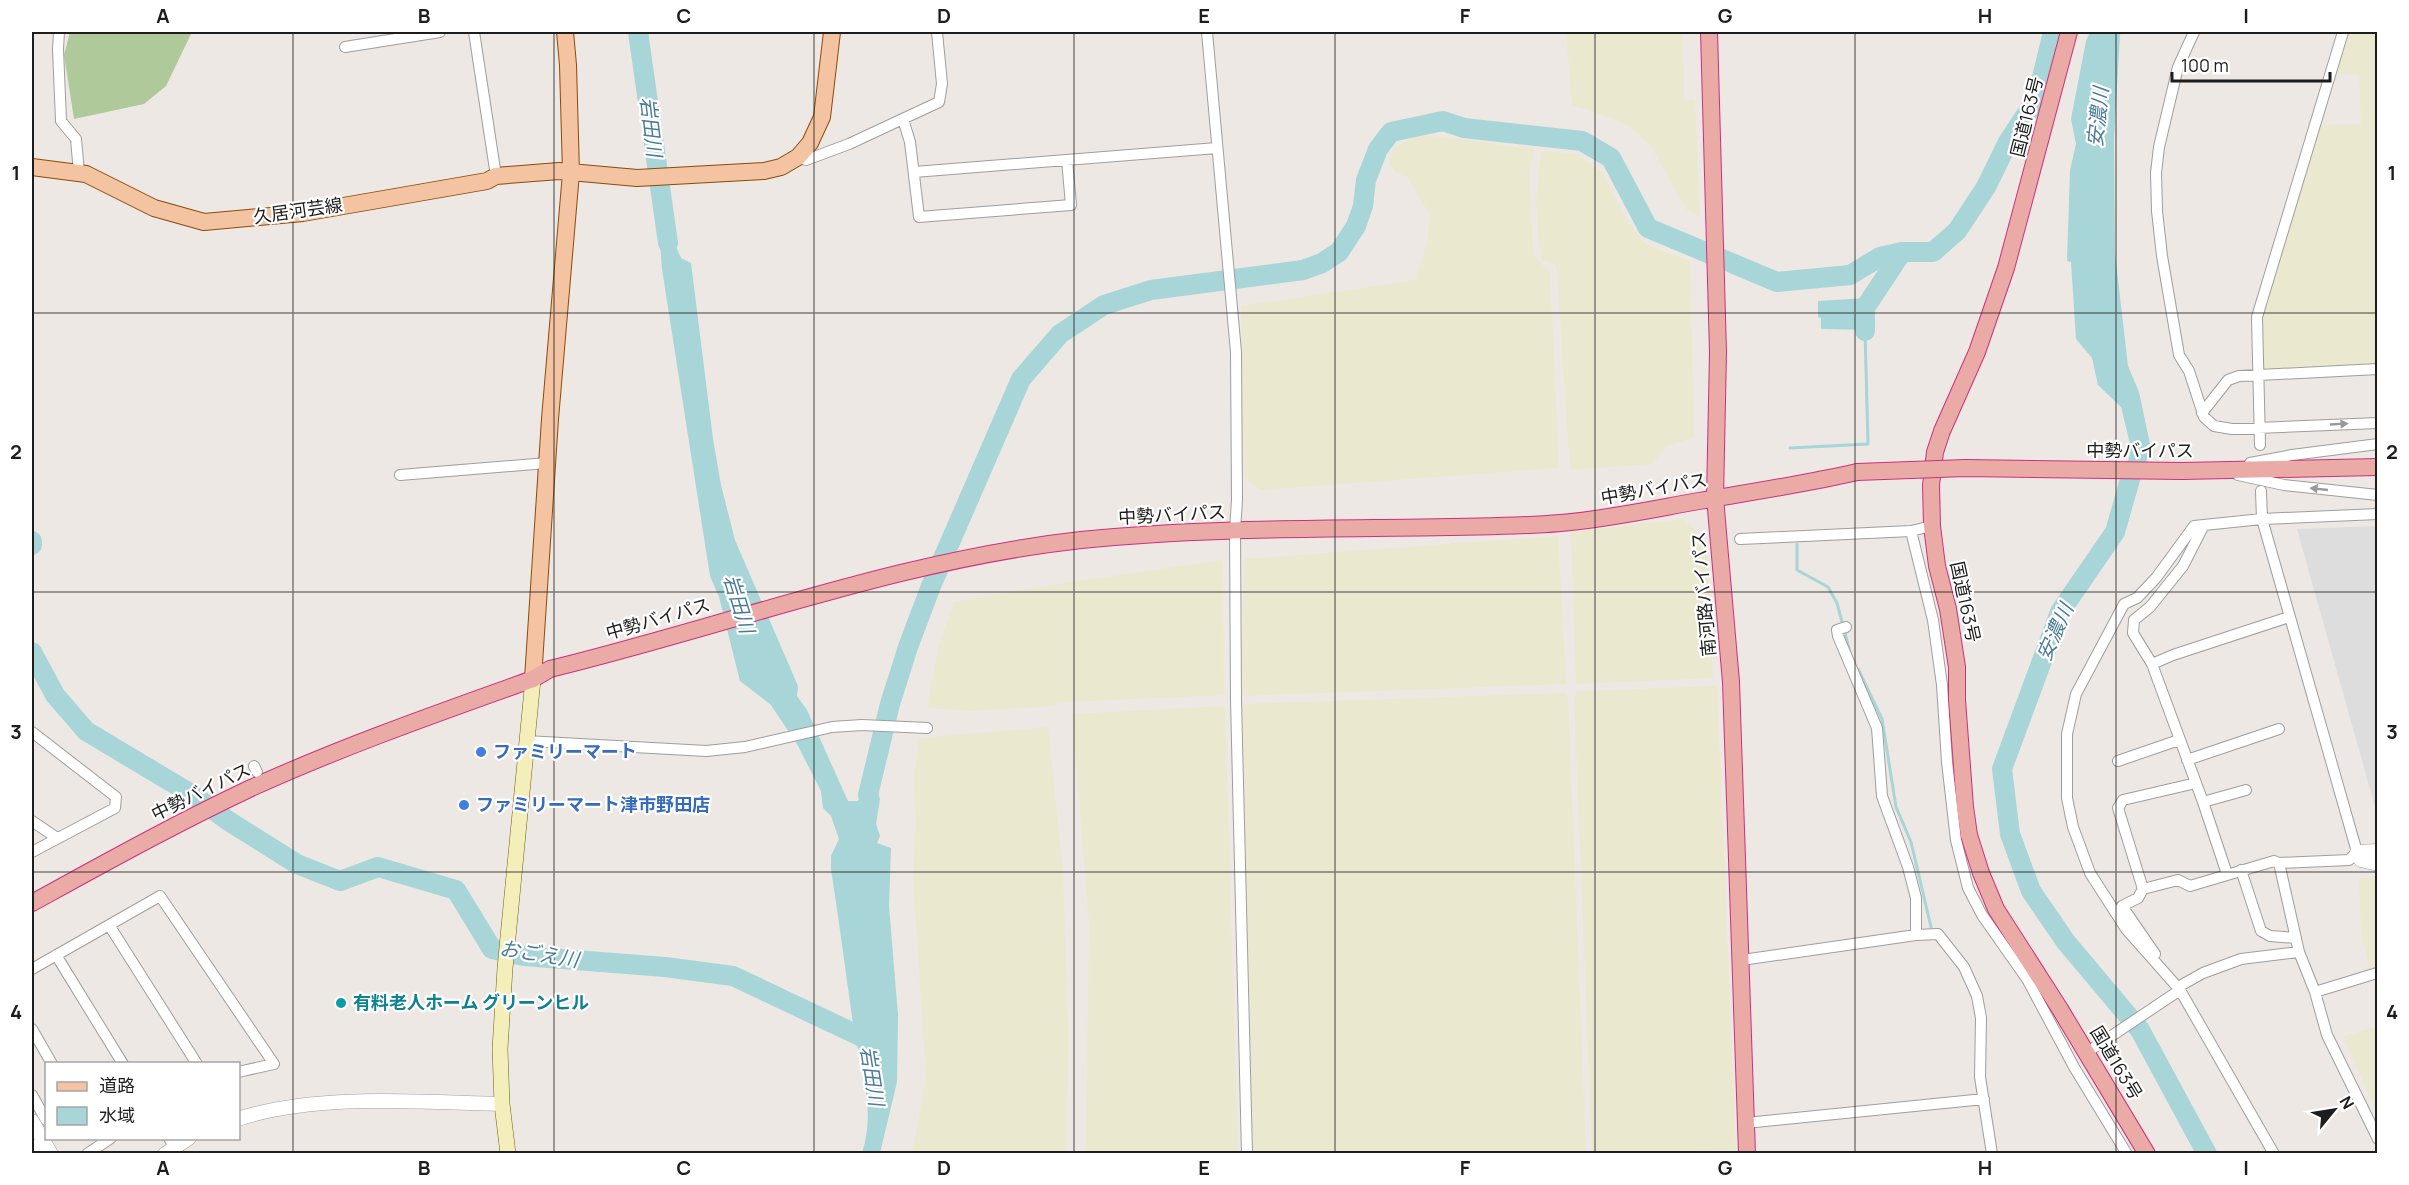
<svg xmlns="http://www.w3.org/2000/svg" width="2409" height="1185" font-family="Manrope,'Noto Sans JP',sans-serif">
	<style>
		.farmland { fill: #ebe8d0 }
		.forest { fill: #b0c99b }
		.parking { fill: #ddd }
		.water { fill: #a7d5d8 }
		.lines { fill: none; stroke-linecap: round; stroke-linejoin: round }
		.stream { stroke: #a7d5d8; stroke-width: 3 }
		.river { stroke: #a7d5d8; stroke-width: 20 }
		.minor-casing { stroke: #9e9e9e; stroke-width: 12 }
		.tertiary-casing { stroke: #9e9e9e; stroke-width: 15 }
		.secondary-casing { stroke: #6a650d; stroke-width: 16 }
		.primary-casing { stroke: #8a4b0b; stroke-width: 18 }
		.trunk-casing { stroke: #ca317f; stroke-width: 18 }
		.minor { stroke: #fff; stroke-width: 10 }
		.tertiary { stroke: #fff; stroke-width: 14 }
		.secondary { stroke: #f4eeba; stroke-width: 15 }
		.primary { stroke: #f4c3a1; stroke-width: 16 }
		.trunk { stroke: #eaaaa6; stroke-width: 16 }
		.trunk-bridge-casing { stroke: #ca317f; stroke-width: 18; stroke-linecap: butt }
		.trunk-bridge { stroke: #eaaaa6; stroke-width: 16 }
		.oneway { fill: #999 }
		.grid { fill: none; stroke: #1d1d1d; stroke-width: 1.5; stroke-opacity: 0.55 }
		.shop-dot { fill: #3f7fe0; stroke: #fff; stroke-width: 2 }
		.culture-dot { fill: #0f9aa8; stroke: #fff; stroke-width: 2 }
		.labels { text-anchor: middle; stroke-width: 4.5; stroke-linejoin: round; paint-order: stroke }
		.street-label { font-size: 18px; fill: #1d1d1d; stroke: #fff }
		.shop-label { font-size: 18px; font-weight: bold; fill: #366cbe; stroke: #fff; text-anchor: start }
		.culture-label { font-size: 18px; font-weight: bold; fill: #0d838f; stroke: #fff; text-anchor: start }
		.water-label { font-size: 20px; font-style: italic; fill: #4b7c96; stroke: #fff }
		.neatline { fill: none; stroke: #1d1d1d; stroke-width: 2 }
		.grid-label { font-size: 20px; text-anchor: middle; font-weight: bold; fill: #1d1d1d }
	</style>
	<rect width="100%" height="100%" fill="#ede8e3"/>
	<path class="farmland" d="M1566,32H1683L1684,100H1695L1700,217L1687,210L1652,148L1640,135L1628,126L1609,117L1572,105Z
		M2348,32H2377V365L2265,370L2262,366L2261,317L2320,125L2361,124L2359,75L2335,74Z
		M1417,135L1442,137L1534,149L1529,173L1533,255L1550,273L1559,468L1260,490L1244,478L1241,306L1415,280L1428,240L1429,213L1407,177L1395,172L1388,159L1394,148Z
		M1541,151L1577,154L1603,173L1627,220L1642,240L1647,245L1690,261L1694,437L1667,446L1652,464L1570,470L1557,273L1555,264L1542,260L1539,244L1536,201Z
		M1683,519L1707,542L1713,678L1576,684L1571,532Z
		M1558,536L1566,684L1242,696L1244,559Z
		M1223,560L1224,695L1067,702L1043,707L971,711L927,708L938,648L954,602L1064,583Z
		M1717,686L1736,1150L1592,1153L1574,696L1578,691Z
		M1564,693L1568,697L1586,1153H1253L1242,707L1245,704Z
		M1225,706L1238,1153H1086L1089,924L1072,714Z
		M1048,727L1063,869L1068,1026L1067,1153H912L926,1078L913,877L916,823L914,776L919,738Z
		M2377,877V968L2370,969L2361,934L2359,878Z
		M2377,1027H2378L2377,1113L2343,1036Z"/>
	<path class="forest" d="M70,32H192L166,86L144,104L74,119L64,55Z"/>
	<path class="parking" d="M2377,526H2378L2377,814L2297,529Z"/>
	<path class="water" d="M2090,32H2122L2120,35L2114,140L2115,253L2128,366L2139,392L2150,444L2149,457L2119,506L2131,448L2121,407L2098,385L2092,358L2076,339L2071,262L2067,261L2070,170L2076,144L2071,119L2086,41Z
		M657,203L681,258L691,263L713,439L721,485L735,540L798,686L797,696L807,710L848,801H858L861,792L880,760L877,790L880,799L876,824L880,836L877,843L891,848L889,906L898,1015L897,1082L880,1153H862C877,1108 859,1063 852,1017C845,968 839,919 831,870V856L839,839L831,816L823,808L821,791L797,744L771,705L740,681L719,597L710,576L662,269Z
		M1875,283L1882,288L1871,313V330L1821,329V318L1818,317V301L1868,298Z"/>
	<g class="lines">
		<path class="stream" d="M1790,448L1868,444L1865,331
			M1797,544V570L1828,587L1837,603L1850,652
			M1858,669L1882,719L1896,807L1911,842L1931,927"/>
		<path class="river" d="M638,32L668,243
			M1865,331V308L1902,252H1933L1957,231L1986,187L2008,142L2037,98L2053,32
			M2133,469L2115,532L2060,612L2002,769L2010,834L2031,891L2066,942L2140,1030L2207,1154
			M32,541V545
			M32,652L55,695L86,731L193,795L227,820L297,864L340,881L378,867L456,890L492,949L524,956L665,967L733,976L864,1038
			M868,795L890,704L908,647L931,586L1021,379L1060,334L1104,305L1151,290L1303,270L1322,263L1339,252L1356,226L1363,206L1366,180L1378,149L1391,132L1443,121L1464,128L1582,141L1611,158L1648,228L1777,282L1850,275L1880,257L1902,252"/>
		<g class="minor-casing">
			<path id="minor" d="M59,32L58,49L61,121L76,139L79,173
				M474,32L496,176
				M1207,32L1236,352L1237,500L1235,530L1236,700L1247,1154
				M2194,32L2178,67L2159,147L2156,173L2157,211L2162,256L2179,355L2189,371L2204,417L2214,426L2232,429L2378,423
				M345,47L440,32
				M903,119L910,142L919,217L1071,205L1067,160
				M798,157L806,160L849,144L939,102L942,84L937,32
				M914,172L1217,148
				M2202,413L2228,380L2239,376L2378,369
				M2260,445L2257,317L2343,32
				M2250,463L2292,455L2378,444
				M400,475L547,463
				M2238,475L2284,485L2378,495
				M2204,525L2183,566L2150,607L2134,620L2133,633L2152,664L2203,802L2227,874
				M1911,531L1933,620L1942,685L1947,762L1956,840L1968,888L1982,915L2027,979L2074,1067L2127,1154
				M1740,539L1911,531L1932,526
				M1846,627L1837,630L1838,636L1877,728L1882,796L1908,867L1916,898V935
				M2152,664L2173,655L2289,617
				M32,732L116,797L115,808L32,852
				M526,741L706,751L745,747L832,727L862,725L927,728
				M2187,760L2279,729
				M2118,761L2179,740
				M254,766L257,772
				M2203,802L2246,790
				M32,821L57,838
				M2279,863L2299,952L2315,992L2327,1035L2378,1139
				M2241,870L2261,931L2270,936L2296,938
				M2143,889L2118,808L2123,800L2196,783
				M109,925L197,1064
				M2155,954L2122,906L2138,898L2143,889L2178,880L2190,886L2274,861L2279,863L2349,860L2357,852L2262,519L2261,491
				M56,955L123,1064
				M1742,960L1916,935L1938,934L1964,967L1977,996L1981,1018L1980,1077L1992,1154
				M32,969L160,896L274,1064L238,1072
				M2178,987L2203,973L2241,959L2299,952
				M2315,992L2377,973
				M32,1029L52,1064
				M2086,1053L2180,990
				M32,1095L46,1120
				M1746,1123L1984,1099
				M169,1138L179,1154
				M32,1144L38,1154
				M87,1154L111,1138
				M2274,1154L2180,990L2126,929L2090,873L2073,827L2067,798V734L2076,694L2124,604L2137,598L2156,578L2194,526L2262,519L2378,514"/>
		</g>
		<g class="tertiary-casing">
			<path id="tertiary" d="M2378,851L2357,852L2361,860L2378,864
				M238,1119C317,1093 419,1102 502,1104
				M32,1121L51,1154
				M165,1154L189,1138"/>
		</g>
		<g class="secondary-casing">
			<path id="secondary" d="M508,1154L502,1104L500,1049L505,968L533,679"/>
		</g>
		<g class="primary-casing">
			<path id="primary" d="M32,167L86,174L154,208L204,222L303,213L487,181L496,176L559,171L637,178L764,171L781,167L798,157L810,143L822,117L832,32
				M533,679L550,419L571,173L568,65L565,32"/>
		</g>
		<g class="trunk-casing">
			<path id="trunk" d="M1709,32L1718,352L1715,498L1731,682L1747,1154
				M2069,32L2006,268L1977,352L1942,431L1935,452L1931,485L1932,526L1937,566L1948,609L1957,667V700L1965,807L1969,835L1981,873L1996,909L2060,1009L2147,1154
				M2182,471L2378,467
				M32,903C103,864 175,824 249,789C341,747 438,713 533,679L550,669C727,626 899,560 1081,540C1178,530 1277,529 1374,528C1437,527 1499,528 1561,523C1608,519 1654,509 1699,501C1752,492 1805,484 1857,472"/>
		</g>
		<use href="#minor" class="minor"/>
		<use href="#tertiary" class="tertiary"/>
		<use href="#secondary" class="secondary"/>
		<use href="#primary" class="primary"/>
		<use href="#trunk" class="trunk"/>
		<g class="trunk-bridge-casing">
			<path id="trunk-bridge" d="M1857,472L1965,468L2182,471"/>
		</g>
		<use href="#trunk-bridge" class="trunk-bridge"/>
	</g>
	<defs><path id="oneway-solid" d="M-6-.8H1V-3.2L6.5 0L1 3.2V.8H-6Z" transform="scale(1.5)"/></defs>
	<g class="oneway">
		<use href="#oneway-solid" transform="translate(2339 424) rotate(-3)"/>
		<use href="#oneway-solid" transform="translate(2319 489) rotate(-174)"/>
	</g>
	<path class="grid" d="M293,32V1154M554,32V1154M814,32V1154M1074,32V1154M1335,32V1154M1595,32V1154M1855,32V1154M2116,32V1154M32,313H2378M32,592H2378M32,872H2378"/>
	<g class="shop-dot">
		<circle cx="481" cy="752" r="6"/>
		<circle cx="464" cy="805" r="6"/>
	</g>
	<circle class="culture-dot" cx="341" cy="1003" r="6"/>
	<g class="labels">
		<g class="street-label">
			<text transform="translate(2027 117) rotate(-76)" y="6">国道163号</text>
			<text transform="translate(298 211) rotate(-8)" y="6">久居河芸線</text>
			<text x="2140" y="457">中勢バイパス</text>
			<text transform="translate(1654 489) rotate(-10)" y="6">中勢バイパス</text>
			<text transform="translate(1172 515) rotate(-3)" y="6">中勢バイパス</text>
			<text transform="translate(1704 594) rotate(-95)" y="6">南河路バイパス</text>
			<text transform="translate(1965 602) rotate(78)" y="6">国道163号</text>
			<text transform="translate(658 619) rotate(-16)" y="6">中勢バイパス</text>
			<text transform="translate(201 792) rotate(-26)" y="6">中勢バイパス</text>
			<text transform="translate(2116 1063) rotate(59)" y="6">国道163号</text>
		</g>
		<g class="shop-label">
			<text x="493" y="758">ファミリーマート</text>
			<text x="476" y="811">ファミリーマート津市野田店</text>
		</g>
		<g class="culture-label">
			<text x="353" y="1009">有料老人ホーム グリーンヒル</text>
		</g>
		<g class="water-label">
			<text transform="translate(2098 117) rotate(-84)" y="7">安濃川</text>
			<text transform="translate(651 127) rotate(83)" y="7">岩田川</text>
			<text transform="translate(739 604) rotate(73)" y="7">岩田川</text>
			<text transform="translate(2055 632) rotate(-66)" y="7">安濃川</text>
			<text transform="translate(539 954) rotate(9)" y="7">おごえ川</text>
			<text transform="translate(872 1076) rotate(81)" y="7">岩田川</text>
		</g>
	</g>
	<rect width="2409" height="1185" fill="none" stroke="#ffffff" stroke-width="66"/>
	<rect x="45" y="1062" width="195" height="78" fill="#ffffff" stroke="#a5a5a5" stroke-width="1.5"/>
	<rect x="57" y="1082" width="30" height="9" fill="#f4c3a1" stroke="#a5a5a5" stroke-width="1.5"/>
	<text x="99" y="1092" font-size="18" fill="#1d1d1d">道路</text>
	<rect x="57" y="1107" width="30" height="18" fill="#a7d5d8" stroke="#a5a5a5" stroke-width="1.5"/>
	<text x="99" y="1122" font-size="18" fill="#1d1d1d">水域</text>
	<g transform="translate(2334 1110) rotate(60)" stroke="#ffffff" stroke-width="4.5" paint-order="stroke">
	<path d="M0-4.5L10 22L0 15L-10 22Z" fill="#1d1d1d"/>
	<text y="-9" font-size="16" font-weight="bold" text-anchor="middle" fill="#1d1d1d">N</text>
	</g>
	<path d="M2172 72v9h158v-9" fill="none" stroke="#1d1d1d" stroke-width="3"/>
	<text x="2181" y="72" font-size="18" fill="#1d1d1d" stroke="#ffffff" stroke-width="4.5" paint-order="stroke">100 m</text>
	<rect x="33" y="33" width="2343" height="1119" class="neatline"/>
	<g class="grid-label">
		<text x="163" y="23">A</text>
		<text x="424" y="23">B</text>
		<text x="684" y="23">C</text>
		<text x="944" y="23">D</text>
		<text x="1204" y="23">E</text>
		<text x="1465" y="23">F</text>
		<text x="1725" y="23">G</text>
		<text x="1985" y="23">H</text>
		<text x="2246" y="23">I</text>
		<text x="16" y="180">1</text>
		<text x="2392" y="180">1</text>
		<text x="16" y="459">2</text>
		<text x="2392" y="459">2</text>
		<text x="16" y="739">3</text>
		<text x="2392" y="739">3</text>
		<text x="16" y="1019">4</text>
		<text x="2392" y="1019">4</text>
		<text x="163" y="1175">A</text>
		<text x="424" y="1175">B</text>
		<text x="684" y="1175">C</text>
		<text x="944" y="1175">D</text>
		<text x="1204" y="1175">E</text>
		<text x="1465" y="1175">F</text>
		<text x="1725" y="1175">G</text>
		<text x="1985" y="1175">H</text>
		<text x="2246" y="1175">I</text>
	</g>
</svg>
